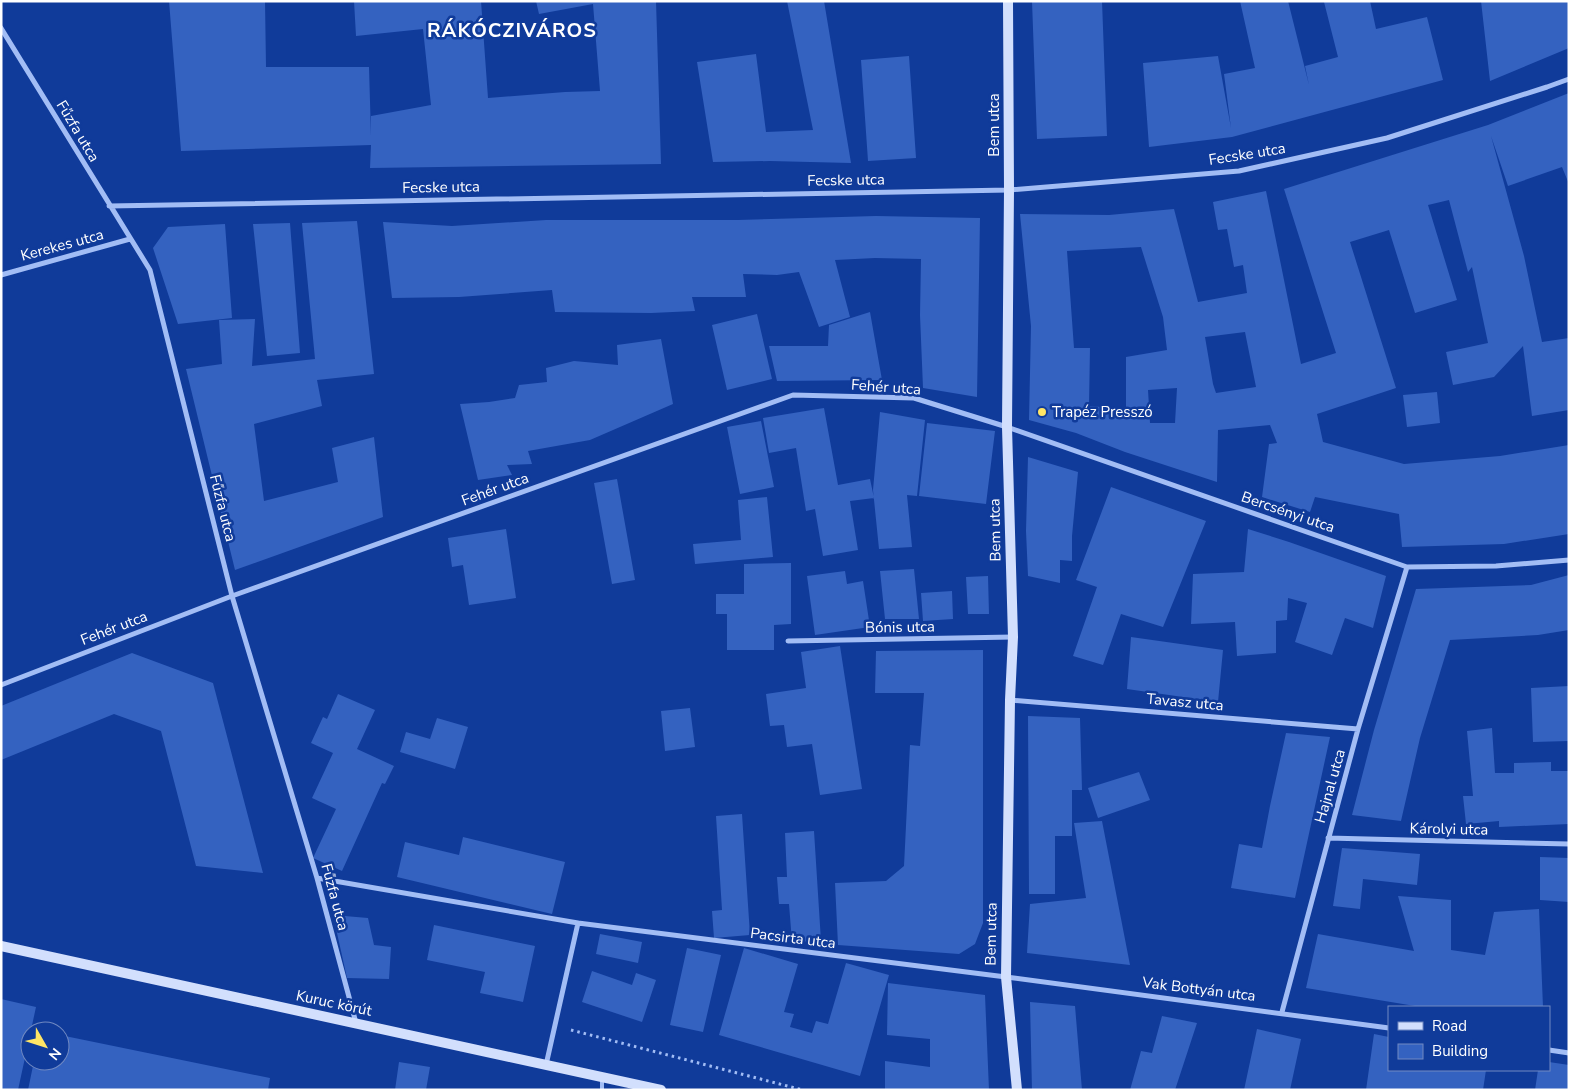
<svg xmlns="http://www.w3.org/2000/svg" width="1570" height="1091" font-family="'Nunito Sans',sans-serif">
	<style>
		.building { fill: #3462c0; fill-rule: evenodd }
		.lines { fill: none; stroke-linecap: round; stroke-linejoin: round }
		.path { stroke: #a2bdf5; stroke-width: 3; stroke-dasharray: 2.5 4; stroke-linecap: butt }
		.lane { stroke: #a2bdf5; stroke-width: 4 }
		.street { stroke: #a2bdf5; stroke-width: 5 }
		.secondary { stroke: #d2dffd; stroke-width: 10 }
		.poi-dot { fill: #ffe565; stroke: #103b9a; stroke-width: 2 }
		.labels { text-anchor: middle; stroke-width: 5; stroke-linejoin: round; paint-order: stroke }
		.street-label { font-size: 15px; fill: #fff; stroke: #103b9a }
		.poi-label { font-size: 15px; fill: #fff; stroke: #103b9a; text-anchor: start }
		.district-label { font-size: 20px; font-weight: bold; letter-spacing: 1px; fill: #fff; stroke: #103b9a }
	</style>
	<rect width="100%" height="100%" fill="#103b9a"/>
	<path class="building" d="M169,1H265L266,67H369L371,136V116L431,105L423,29L356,36L354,1H481L488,98L565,92L600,91L593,4L539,14L536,1H656L661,164L370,168L371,145L181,151Z
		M787,1H824L851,163L770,161L713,162L697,62L756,54L766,132L813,130Z
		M1032,1H1102L1107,136L1037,139Z
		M1240,1H1288L1309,85L1305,66L1338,57L1324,2L1370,1L1376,29L1427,17L1443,80L1232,137L1149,147L1143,63L1218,56L1231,128L1224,74L1255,68Z
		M1481,1H1569V48L1490,81Z
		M909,56L916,158L868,161L861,60Z
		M1569,93V184L1562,167L1508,186L1491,136L1524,256L1542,342L1569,338V410L1532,416L1523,346L1494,377L1453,385L1446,352L1488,343L1472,267L1468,272L1449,200L1428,205L1457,300L1415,313L1389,230L1350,242L1396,388L1317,414L1323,442L1404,464L1500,456L1569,445V534L1504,544L1402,547L1399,514L1315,497L1310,512L1262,497L1269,444L1277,443L1270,425L1218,430L1217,482L1125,452L1076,433L1029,420L1031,326L1020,214L1109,215L1174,209L1198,302L1247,293L1243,265L1234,267L1227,229L1218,230L1213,202L1266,191L1301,364L1336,353L1284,189L1488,125ZM1141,247L1163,317L1167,350L1126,357V409L1089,406L1090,348H1074L1067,251ZM1245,332L1256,387L1216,393L1213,384L1205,337ZM1177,388L1175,423H1150L1148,390Z
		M876,216L980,218L977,397L923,388L920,315L921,259L875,258L835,260L850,317L819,327L799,272L777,275L743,274L746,297H692L695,311L651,313L555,312L552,290L459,297L392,298L383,222L452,226L546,220H738Z
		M357,221L374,374L317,380L322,406L254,424L264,501L338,482L332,448L374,437L383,517L235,570L186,369L222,364L219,320L255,319L252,366L315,359L302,223Z
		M290,223L300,353L267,356L253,224Z
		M225,224L232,318L178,324L153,248L168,227Z
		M870,312L882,380L777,381L769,346H828L829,325Z
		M757,314L772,379L727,390L712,325Z
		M661,339L673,404L590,440L528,451L532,464L507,465L512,475L478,480L460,404L489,402L515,398L519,385L547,382L546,368L574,361L618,365L617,345Z
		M1437,392L1440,423L1407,427L1403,395Z
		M824,408L838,485L870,479L874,498L850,501L858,550L823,556L815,509L806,511L796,448L769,453L763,418Z
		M880,412L925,420L917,496L907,495L912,547L879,549L873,490Z
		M761,421L774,487L740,494L727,427Z
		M927,423L995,431L986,504L919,496Z
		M1028,457L1078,472L1072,536V561L1060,560V583L1028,576L1026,531Z
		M617,479L635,580L612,584L594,483Z
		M1111,487L1206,521L1163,627L1121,614L1103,665L1073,656L1097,587L1076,580Z
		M767,497L773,557L695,564L693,544L741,540L738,500Z
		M506,529L516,598L469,605L463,565L452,567L448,538Z
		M1248,529L1289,542L1386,576L1373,628L1345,618L1332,655L1295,642L1307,603L1288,598L1287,620L1276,621V653L1237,656L1235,622L1191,624L1193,574L1244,572Z
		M791,563V624L774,625V650H727V614H716V594H744V564Z
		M914,569L919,619H885L880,571Z
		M845,571L847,584L863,581L870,627L815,635L807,576Z
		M1569,575V630L1538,635L1450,640L1420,738L1401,821L1352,815L1374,730L1416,589L1531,585Z
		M988,576L989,614H968L966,577Z
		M952,591L953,619L923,621L921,593Z
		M1131,637L1223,650L1218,702L1127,689Z
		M840,646L862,789L820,795L812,744L787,747L784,725L770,726L766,694L806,688L801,652Z
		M983,650V923L975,944L959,954L838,945L835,883L886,881L904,866L910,745L920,746L924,693H875L876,651Z
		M132,653L213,683L263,873L196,866L161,731L114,714L1,760V706Z
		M1569,686V741L1533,742L1531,688Z
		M338,694L375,710L357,749L394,766L385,784L382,783L342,871L313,858L336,809L312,798L333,753L311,743L323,717L327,719Z
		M690,708L695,747L665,751L661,711Z
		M1028,716L1080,718L1082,790H1072V836H1055V894H1029Z
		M437,718L468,727L455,769L400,752L406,732L430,739Z
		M1492,728L1495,773H1514V763L1551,762V771H1569V824L1499,827V821L1466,824L1463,796H1473L1467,731Z
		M1286,733L1330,737L1295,898L1231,888L1239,844L1262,848L1270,806Z
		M1139,772L1150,800L1098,818L1088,788Z
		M742,814L750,935L714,938L712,911L722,910L716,816Z
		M1102,821L1130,965L1027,953L1030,904L1086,898L1074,823Z
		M814,831L821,941L792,942L789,904H779L777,877H787L785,833Z
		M463,837L565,862L552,914L397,877L405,842L459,855Z
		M1342,848L1420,854L1417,885L1363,879L1360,909L1333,906Z
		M1540,857L1569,858V902L1540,900Z
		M1398,896L1451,900V950L1485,955L1494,912L1539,909L1543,1007H1421L1306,988L1318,934L1414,951Z
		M333,915L368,918L374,945L391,947L389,979L347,978Z
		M434,925L535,946L523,1002L480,993L485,972L427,960Z
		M600,934L642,942L638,963L596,954Z
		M687,948L721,955L703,1032L670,1025Z
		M744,948L798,964L784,1012L794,1014L790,1027L812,1033L816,1021L828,1024L846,963L889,975L860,1076L719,1035Z
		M592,971L632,985L636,973L656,980L642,1022L582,1002Z
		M888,983L985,995L989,1090H885V1061L930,1067V1039L887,1035Z
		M1,999L36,1007L18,1090H1Z
		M1030,1002L1075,1006L1082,1090H1032Z
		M1162,1016L1197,1023L1175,1090H1130L1141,1051L1152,1053Z
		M1257,1029L1301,1039L1290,1090H1244Z
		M1374,1034L1389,1037V1070H1486L1483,1090H1366Z
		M60,1035L270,1078L268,1090H28L34,1061H60Z
		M399,1062L430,1067L426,1090H395Z
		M1549,1062L1569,1065V1090H1535L1538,1070H1549Z"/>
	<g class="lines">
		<path class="path" d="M571,1030L803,1090"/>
		<path class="lane" d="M602,1090V1078"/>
		<path class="street" d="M1,28L150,270L232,596L317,878L356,1023
			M109,206L1009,190L1239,171L1387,138L1547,87L1569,79
			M1,275L130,239
			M788,641L1013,637
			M1,685L232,596L793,395L914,398L1007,427L1407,567L1496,566L1569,560
			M1010,700L1358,729
			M1328,838L1569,844
			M317,878L578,923L1006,977L1389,1028
			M1282,1012L1358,729L1407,567
			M1549,1050L1569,1053
			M546,1065L578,923"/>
		<path class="secondary" d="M1008,1L1009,190L1007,427L1013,637L1010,700L1006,977L1017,1090
			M1,946L661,1090"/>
	</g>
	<circle class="poi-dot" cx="1042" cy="412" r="5"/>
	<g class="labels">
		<g class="street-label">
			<text transform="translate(994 125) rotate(-90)" y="5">Bem utca</text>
			<text transform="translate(78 131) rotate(59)" y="5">Fűzfa utca</text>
			<text transform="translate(1247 154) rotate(-9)" y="5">Fecske utca</text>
			<text transform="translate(846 180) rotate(-1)" y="5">Fecske utca</text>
			<text transform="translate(441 187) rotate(-1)" y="5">Fecske utca</text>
			<text transform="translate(62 245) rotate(-15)" y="5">Kerekes utca</text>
			<text transform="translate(886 387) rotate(4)" y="5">Fehér utca</text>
			<text transform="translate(495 489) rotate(-20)" y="5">Fehér utca</text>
			<text transform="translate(223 508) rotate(76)" y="5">Fűzfa utca</text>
			<text transform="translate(1288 512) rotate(19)" y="5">Bercsényi utca</text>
			<text transform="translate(995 530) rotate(-91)" y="5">Bem utca</text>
			<text transform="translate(900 627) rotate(-1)" y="5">Bónis utca</text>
			<text transform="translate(114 628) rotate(-21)" y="5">Fehér utca</text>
			<text transform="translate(1185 702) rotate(5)" y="5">Tavasz utca</text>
			<text transform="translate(1330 786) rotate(-74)" y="5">Hajnal utca</text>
			<text transform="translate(1449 829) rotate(1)" y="5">Károlyi utca</text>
			<text transform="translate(335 897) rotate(75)" y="5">Fűzfa utca</text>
			<text transform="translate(991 934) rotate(-89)" y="5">Bem utca</text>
			<text transform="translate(793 938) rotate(7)" y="5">Pacsirta utca</text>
			<text transform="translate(1199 989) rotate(7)" y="5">Vak Bottyán utca</text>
			<text transform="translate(334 1003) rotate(12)" y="5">Kuruc körút</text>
		</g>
		<g class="poi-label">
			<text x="1052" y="417">Trapéz Presszó</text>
		</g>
		<g class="district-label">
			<text x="512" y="37">RÁKÓCZIVÁROS</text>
		</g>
	</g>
	<rect width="1570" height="1091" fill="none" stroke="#ffffff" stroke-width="5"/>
	<rect x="1388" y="1006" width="162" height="65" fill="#103b9a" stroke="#7089c2"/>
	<rect x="1398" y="1022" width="25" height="8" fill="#d2dffd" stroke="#7089c2"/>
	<text x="1432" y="1031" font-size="15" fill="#ffffff">Road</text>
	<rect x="1398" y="1044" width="25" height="15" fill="#3462c0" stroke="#7089c2"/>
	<text x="1432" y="1056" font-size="15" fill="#ffffff">Building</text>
	<g transform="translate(45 1046) rotate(129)"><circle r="24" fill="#103b9a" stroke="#7089c2"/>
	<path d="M0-4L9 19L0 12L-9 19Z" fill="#ffe565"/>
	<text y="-8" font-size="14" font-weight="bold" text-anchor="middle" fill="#ffffff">N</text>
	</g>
</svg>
